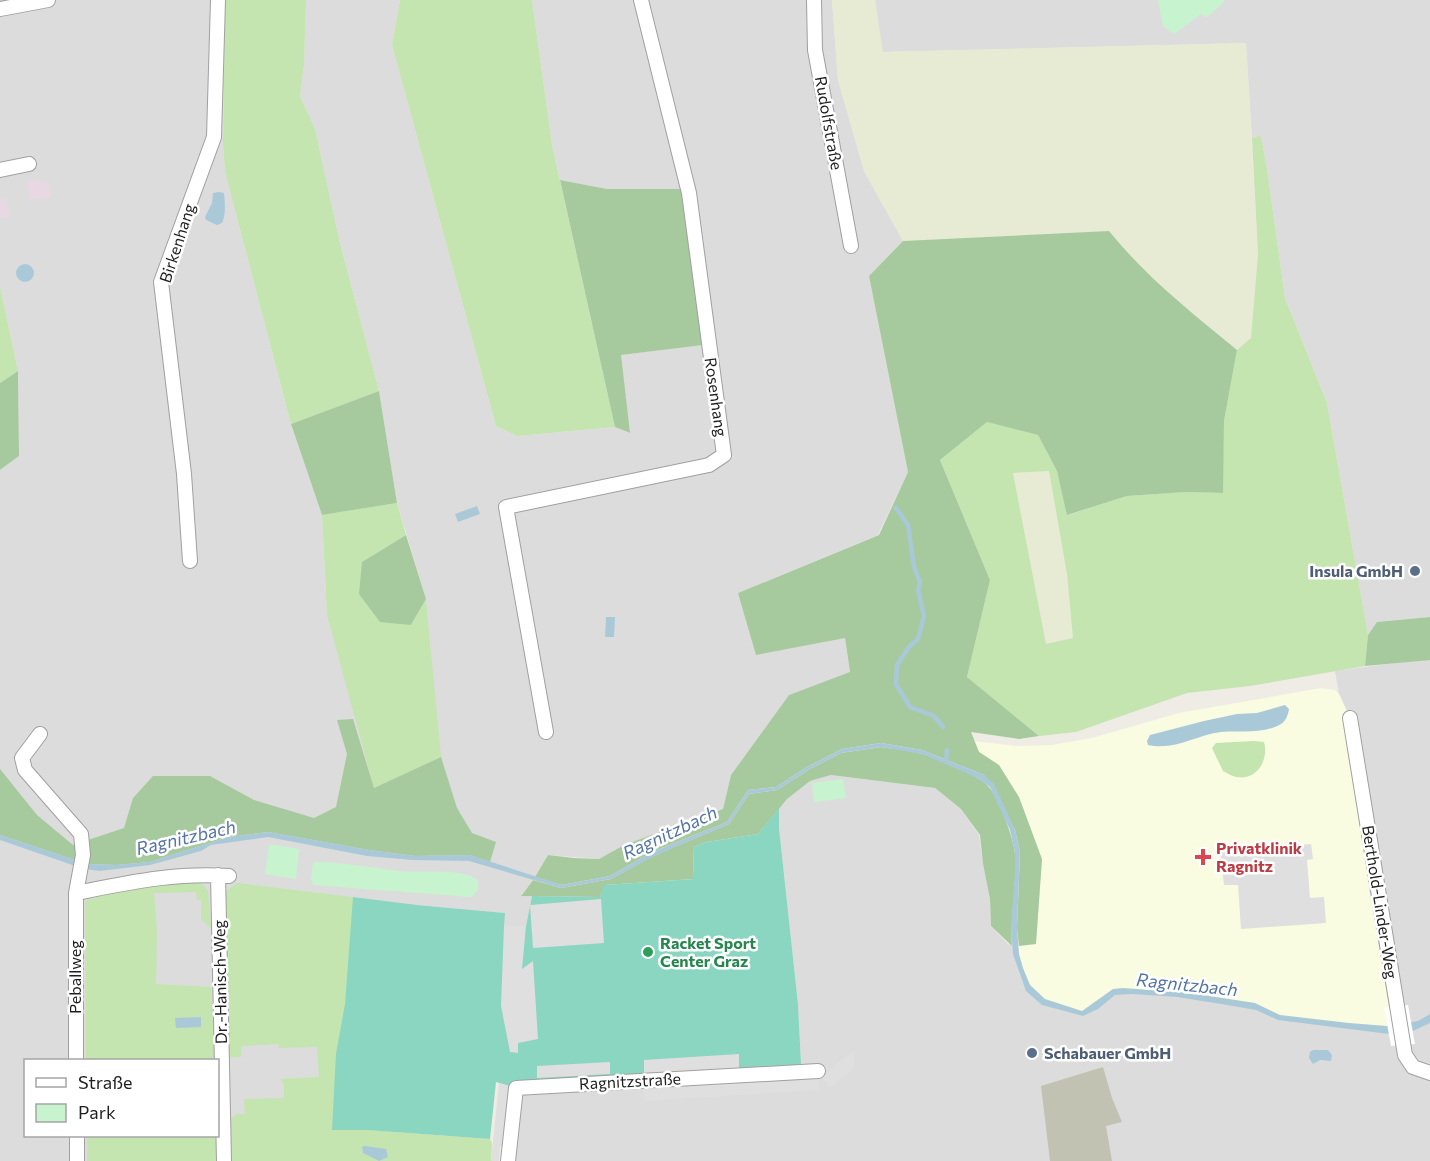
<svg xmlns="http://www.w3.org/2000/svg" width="1430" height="1161" font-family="Commissioner,sans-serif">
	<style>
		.residential { fill: #dddcdc; fill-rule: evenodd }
		.industrial { fill: #e7d8e3 }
		.education { fill: #f9fce1 }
		.construction { fill: #c1c2b2 }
		.farmland { fill: #e7ebd3 }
		.grass { fill: #c4e4b0; fill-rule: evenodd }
		.forest { fill: #a6ca9e }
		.park { fill: #c7f4cf }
		.pitch { fill: #8bd6c1 }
		.parking { fill: #dfdfdf }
		.water { fill: #aac9d8 }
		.pier { fill: #fff }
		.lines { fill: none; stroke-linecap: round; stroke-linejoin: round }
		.stream { stroke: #aac9d8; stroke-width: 4.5 }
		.street-casing { stroke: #a0a0a0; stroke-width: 16 }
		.street { stroke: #fff; stroke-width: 14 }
		.service-dot { fill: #5c6f8a; stroke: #fff; stroke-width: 2 }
		.health-dot { fill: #e0444e; stroke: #fff; stroke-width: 2 }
		.leisure-dot { fill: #2e9e5b; stroke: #fff; stroke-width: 2 }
		.labels { text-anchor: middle; stroke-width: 5; stroke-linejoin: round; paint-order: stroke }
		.street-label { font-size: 16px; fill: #1f1f1f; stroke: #fff }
		.service-label { font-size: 16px; font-weight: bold; fill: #4e5e75; stroke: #fff; text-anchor: end }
		.health-label { font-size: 16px; font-weight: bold; fill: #be3a42; stroke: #fff; text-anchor: start }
		.leisure-label { font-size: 16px; font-weight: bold; fill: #27864d; stroke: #fff; text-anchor: start }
		.water-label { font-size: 18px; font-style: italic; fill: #5474a6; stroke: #fff }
	</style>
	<rect width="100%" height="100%" fill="#efece6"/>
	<path class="residential" d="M0,0H225L223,144L225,172L291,424L322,515L327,615L440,757L426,599L397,503L379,391L340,243L315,129L300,96L304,65L306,0H400L392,45L496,426L517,436L615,427L629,433L620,355L702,345L682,189H607L560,180L552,145L532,0H832L838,80L864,171L903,241L869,276L908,472L878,535L738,593L845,638L850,673L789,695L731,775L723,809L624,845L599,859L548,855L535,877L521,895L532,896L526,926H504V913L417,905L353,897L325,1161H0V470L19,456L18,371L0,286ZM26,1060H218V1136H26Z
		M875,0H1430V617L1377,622L1368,635L1327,403L1285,298L1267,169L1261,137L1252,138L1246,43L882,52Z
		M1425,659L1430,660V1161H502L503,1147L500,1146L516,1088L801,1063L798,1004L779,828V808L786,799L810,781L831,775L935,788L961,809L979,835L983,864L990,899L991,926L1008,944L1114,992L1177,994L1388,1029L1384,1007H1389L1369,889L1345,723L1350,717L1339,694L1335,671Z"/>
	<path class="industrial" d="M39,179L40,183L48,181L51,197L30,200L27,181Z
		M5,198L10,217L0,218V199Z"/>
	<path class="education" d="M1321,688L1335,690L1339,694L1350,718L1345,723L1369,889L1389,1007H1385L1388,1029L1281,1018L1257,1006L1177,994L1114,992L1083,1014L1044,1002L1027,985L1015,946L1036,943L1042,859L999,765L979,752L974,741L1016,746L1052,745L1092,738L1179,713Z"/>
	<path class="construction" d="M1103,1067L1112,1098L1122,1122L1106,1126L1112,1161H1050L1041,1086Z"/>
	<path class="farmland" d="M832,0H875L883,52L1246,43L1258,254L1251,338L1237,350L1168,293L1132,260L1109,231L903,241L864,171L838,80Z
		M1049,471L1067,574L1073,638L1046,644L1013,473Z"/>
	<path class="grass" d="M225,0H306L304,65L300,96L315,129L340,243L379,391L291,424L225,172L223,144Z
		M400,0H532L552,145L615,427L517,436L496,426L392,45Z
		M1261,136L1267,169L1285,298L1327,403L1368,635L1365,666L1250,686L1187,693L1076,732L1039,736L967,677L990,580L940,460L987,422L1038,435L1057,471L1068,515L1127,496L1186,492L1222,493L1224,421L1237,350L1251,338L1258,254L1252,138ZM1049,471L1067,574L1073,638L1046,644L1013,473Z
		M0,286L18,371L0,383Z
		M397,503L406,535L362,562L411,625L426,599L441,757L374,788L327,615L322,515Z
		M1254,741L1264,742C1269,760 1257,781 1236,777C1232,776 1227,773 1223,771L1212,748L1216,743Z
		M198,880L208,890L211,928L201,919V900H197L196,892L154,893L157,930L156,984L211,987L215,1060H86L85,901L149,882Z
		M237,883L417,905L368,1130L490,1139L492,1143L491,1161H229L228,1121L237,1114H245L244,1099L284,1098V1084L280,1079L319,1077L317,1047L279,1048L278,1044L241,1046V1057H230L226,940V891Z
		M87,1136H217V1161H87Z"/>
	<path class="forest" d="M560,180L607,189H682L703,345L621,355L630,433L615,427Z
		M1109,231C1147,278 1191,312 1237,350L1224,421L1223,493L1186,492L1127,496L1067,515L1057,471L1038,435L987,422L940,460L990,580L967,677L1039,736L1019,739L971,732L979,752L999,765L1019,797L1042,859L1036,944L1019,946L1017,928L1020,852L1015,830L984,775L922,750L881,743L842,749L807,767L776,787L748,790L727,822L652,852L610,876L562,885L535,877L548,855L574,858L599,859L624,845L723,809L731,775L789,695L850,672L845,638L756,655L738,593L879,535L908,472L869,276L903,241Z
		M18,371L19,456L0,470V383Z
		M379,391L397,503L322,515L291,424Z
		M406,535L426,599L411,625L380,622L359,594L362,562Z
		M1430,617V660L1365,666L1368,635L1377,622Z
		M353,719L374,788L441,757L457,808L472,833L496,842L490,862L470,855L415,856L369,850L268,832L228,837L150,862L116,865L87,864L0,835V769L37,815L73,845L124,828L133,798L153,776H210L254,800L314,818L336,807L347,754L337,720Z
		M881,747C894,749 909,750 922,754C937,758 979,775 988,786C998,796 1014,839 1015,854C1017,885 1010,915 1012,946L991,926L990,899L983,864L980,835L961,809L935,788L831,775L810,781L787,799L758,834L707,842L693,847L694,879L605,885L600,897L521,896L533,880L561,888L611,879L653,856L729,824L749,794L777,790L810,769L841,753Z"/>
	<path class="park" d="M1158,0H1224L1223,3L1207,17L1201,14L1174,34L1163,26Z
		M843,779L846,798L814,802L812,783Z
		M269,844L299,849L296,879L265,874Z
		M313,862C343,862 371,868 400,871C422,874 461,867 478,880V890L471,897L313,885L311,879Z"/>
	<path class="pitch" d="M779,808V828L798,1004L801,1063L799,1072L516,1088L496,1082L490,1139L367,1130H332L336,1054L345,1004L353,897L417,905L505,913L504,926H526L532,896L600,897L604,885L694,879L693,847L707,842L758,834Z"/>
	<path class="parking" d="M1311,844L1313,859L1307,860L1310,898L1324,897L1326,923L1241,929L1238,885H1224L1220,851Z
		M601,899L604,943L533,948L530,905Z
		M504,926H526L522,969L533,961L538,1039L518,1043V1053L510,1052L501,1006Z
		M854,1051L855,1068L829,1088L821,1076Z
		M739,1054V1069L644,1074V1060Z
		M610,1062V1074L537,1078V1066Z
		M818,1075L819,1090L644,1101L643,1087Z
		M499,1083L516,1088L505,1138L500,1146L499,1161H491Z"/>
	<path class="water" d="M219,192L224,193C225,201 226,216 222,223L217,225L206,220L205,217L212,203L213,193Z
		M16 273a9 9 0 1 1 18 0a9 9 0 1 1-18 0Z
		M477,506L480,514L458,522L455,514Z
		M606,617H615L614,637H605Z
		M1285,705L1289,709C1288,715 1286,721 1281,724C1262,735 1241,730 1221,732C1196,735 1175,751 1148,745L1147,741L1150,735L1204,721L1237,714L1257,713Z
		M881,743L922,750L984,775L994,784L1015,830L1020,852L1017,928L1019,954L1023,968L1030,985L1045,999L1082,1011L1113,989L1123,988L1190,993L1255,1003L1280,1015L1349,1023L1387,1026L1418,1021L1430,1014V1023L1413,1031L1389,1034L1278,1020L1256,1010L1221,1004L1177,997L1132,994L1115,995L1098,1009L1083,1016L1042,1005L1026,991L1013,954L1011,927L1015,874V852L1010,830L990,787L978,778L922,754L881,747L841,753L810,769L777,790L749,794L729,824L654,856L611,879L561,888L469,861L412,860L367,856L268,837L211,845L201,851L150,865L100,871L84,869L0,840V835L87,864L116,865L150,862L228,837L268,832L369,850L415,856L470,855L562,885L610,876L652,852L727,822L748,790L776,787L807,767L842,749Z
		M201,1017V1027L176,1028L175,1018Z
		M1313,1050H1328L1332,1055L1331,1061L1320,1060L1313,1064L1309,1058L1310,1052Z
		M365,1146L386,1149L388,1157L379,1161L363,1153L362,1147Z"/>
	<path class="pier" d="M1408,1005L1415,1044L1391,1046L1384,1007Z"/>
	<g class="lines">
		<path class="stream" d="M896,508L908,525L914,567L920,582L918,590L924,616L918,639L909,647L897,665L896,684L910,707L934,716L943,727
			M946,762L947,750"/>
		<g class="street-casing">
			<path id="street" d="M814,0L815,50L851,246
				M0,9L48,0
				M0,170L29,164
				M190,561L184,474L161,282L214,137L218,0
				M1350,718L1405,1055L1413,1067L1430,1073
				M546,732L506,507L709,465L724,455L689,193L641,0
				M40,734L22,758L25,770L81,834L83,855L76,893V1060
				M218,875L224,1161
				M76,893C127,883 176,872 229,876
				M77,1136V1161
				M508,1161L516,1088L818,1071"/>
		</g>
		<use href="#street" class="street"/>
	</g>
	<g class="service-dot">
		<circle cx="1415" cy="571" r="6"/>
		<circle cx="1032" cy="1053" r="6"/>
	</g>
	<path class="health-dot" d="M1200 848h6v6h6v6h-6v6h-6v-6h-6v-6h6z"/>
	<circle class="leisure-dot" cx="648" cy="952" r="6"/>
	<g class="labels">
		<g class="street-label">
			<text transform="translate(829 123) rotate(80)" y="6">Rudolfstraße</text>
			<text transform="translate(177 243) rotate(-72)" y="6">Birkenhang</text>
			<text transform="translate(716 397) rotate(82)" y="6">Rosenhang</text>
			<text transform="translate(1380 902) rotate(81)" y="6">Berthold-Linder-Weg</text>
			<text transform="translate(75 977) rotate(-90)" y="6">Peballweg</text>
			<text transform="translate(220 982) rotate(-91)" y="6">Dr.-Hanisch-Weg</text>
			<text transform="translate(630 1081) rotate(-3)" y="6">Ragnitzstraße</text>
		</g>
		<g class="service-label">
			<text x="1403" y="577">Insula GmbH</text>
			<text x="1044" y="1059" text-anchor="start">Schabauer GmbH</text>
		</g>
		<g class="health-label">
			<text x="1216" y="854">Privatklinik<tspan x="1216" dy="18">Ragnitz</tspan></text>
		</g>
		<g class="leisure-label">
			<text x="660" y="949">Racket Sport<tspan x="660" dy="18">Center Graz</tspan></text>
		</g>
		<g class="water-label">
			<text transform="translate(670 833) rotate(-25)" y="6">Ragnitzbach</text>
			<text transform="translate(186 838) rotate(-13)" y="6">Ragnitzbach</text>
			<text transform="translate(1187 985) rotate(6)" y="6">Ragnitzbach</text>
		</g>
	</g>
	<rect x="24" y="1059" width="195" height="78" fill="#ffffff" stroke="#a5a5a5" stroke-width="1.5"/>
	<rect x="36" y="1078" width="30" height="9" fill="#ffffff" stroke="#a5a5a5" stroke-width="1.5"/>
	<text x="78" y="1089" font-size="18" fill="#1f1f1f">Straße</text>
	<rect x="36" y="1104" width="30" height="18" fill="#c7f4cf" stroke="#a5a5a5" stroke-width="1.5"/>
	<text x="78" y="1119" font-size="18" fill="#1f1f1f">Park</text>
</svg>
